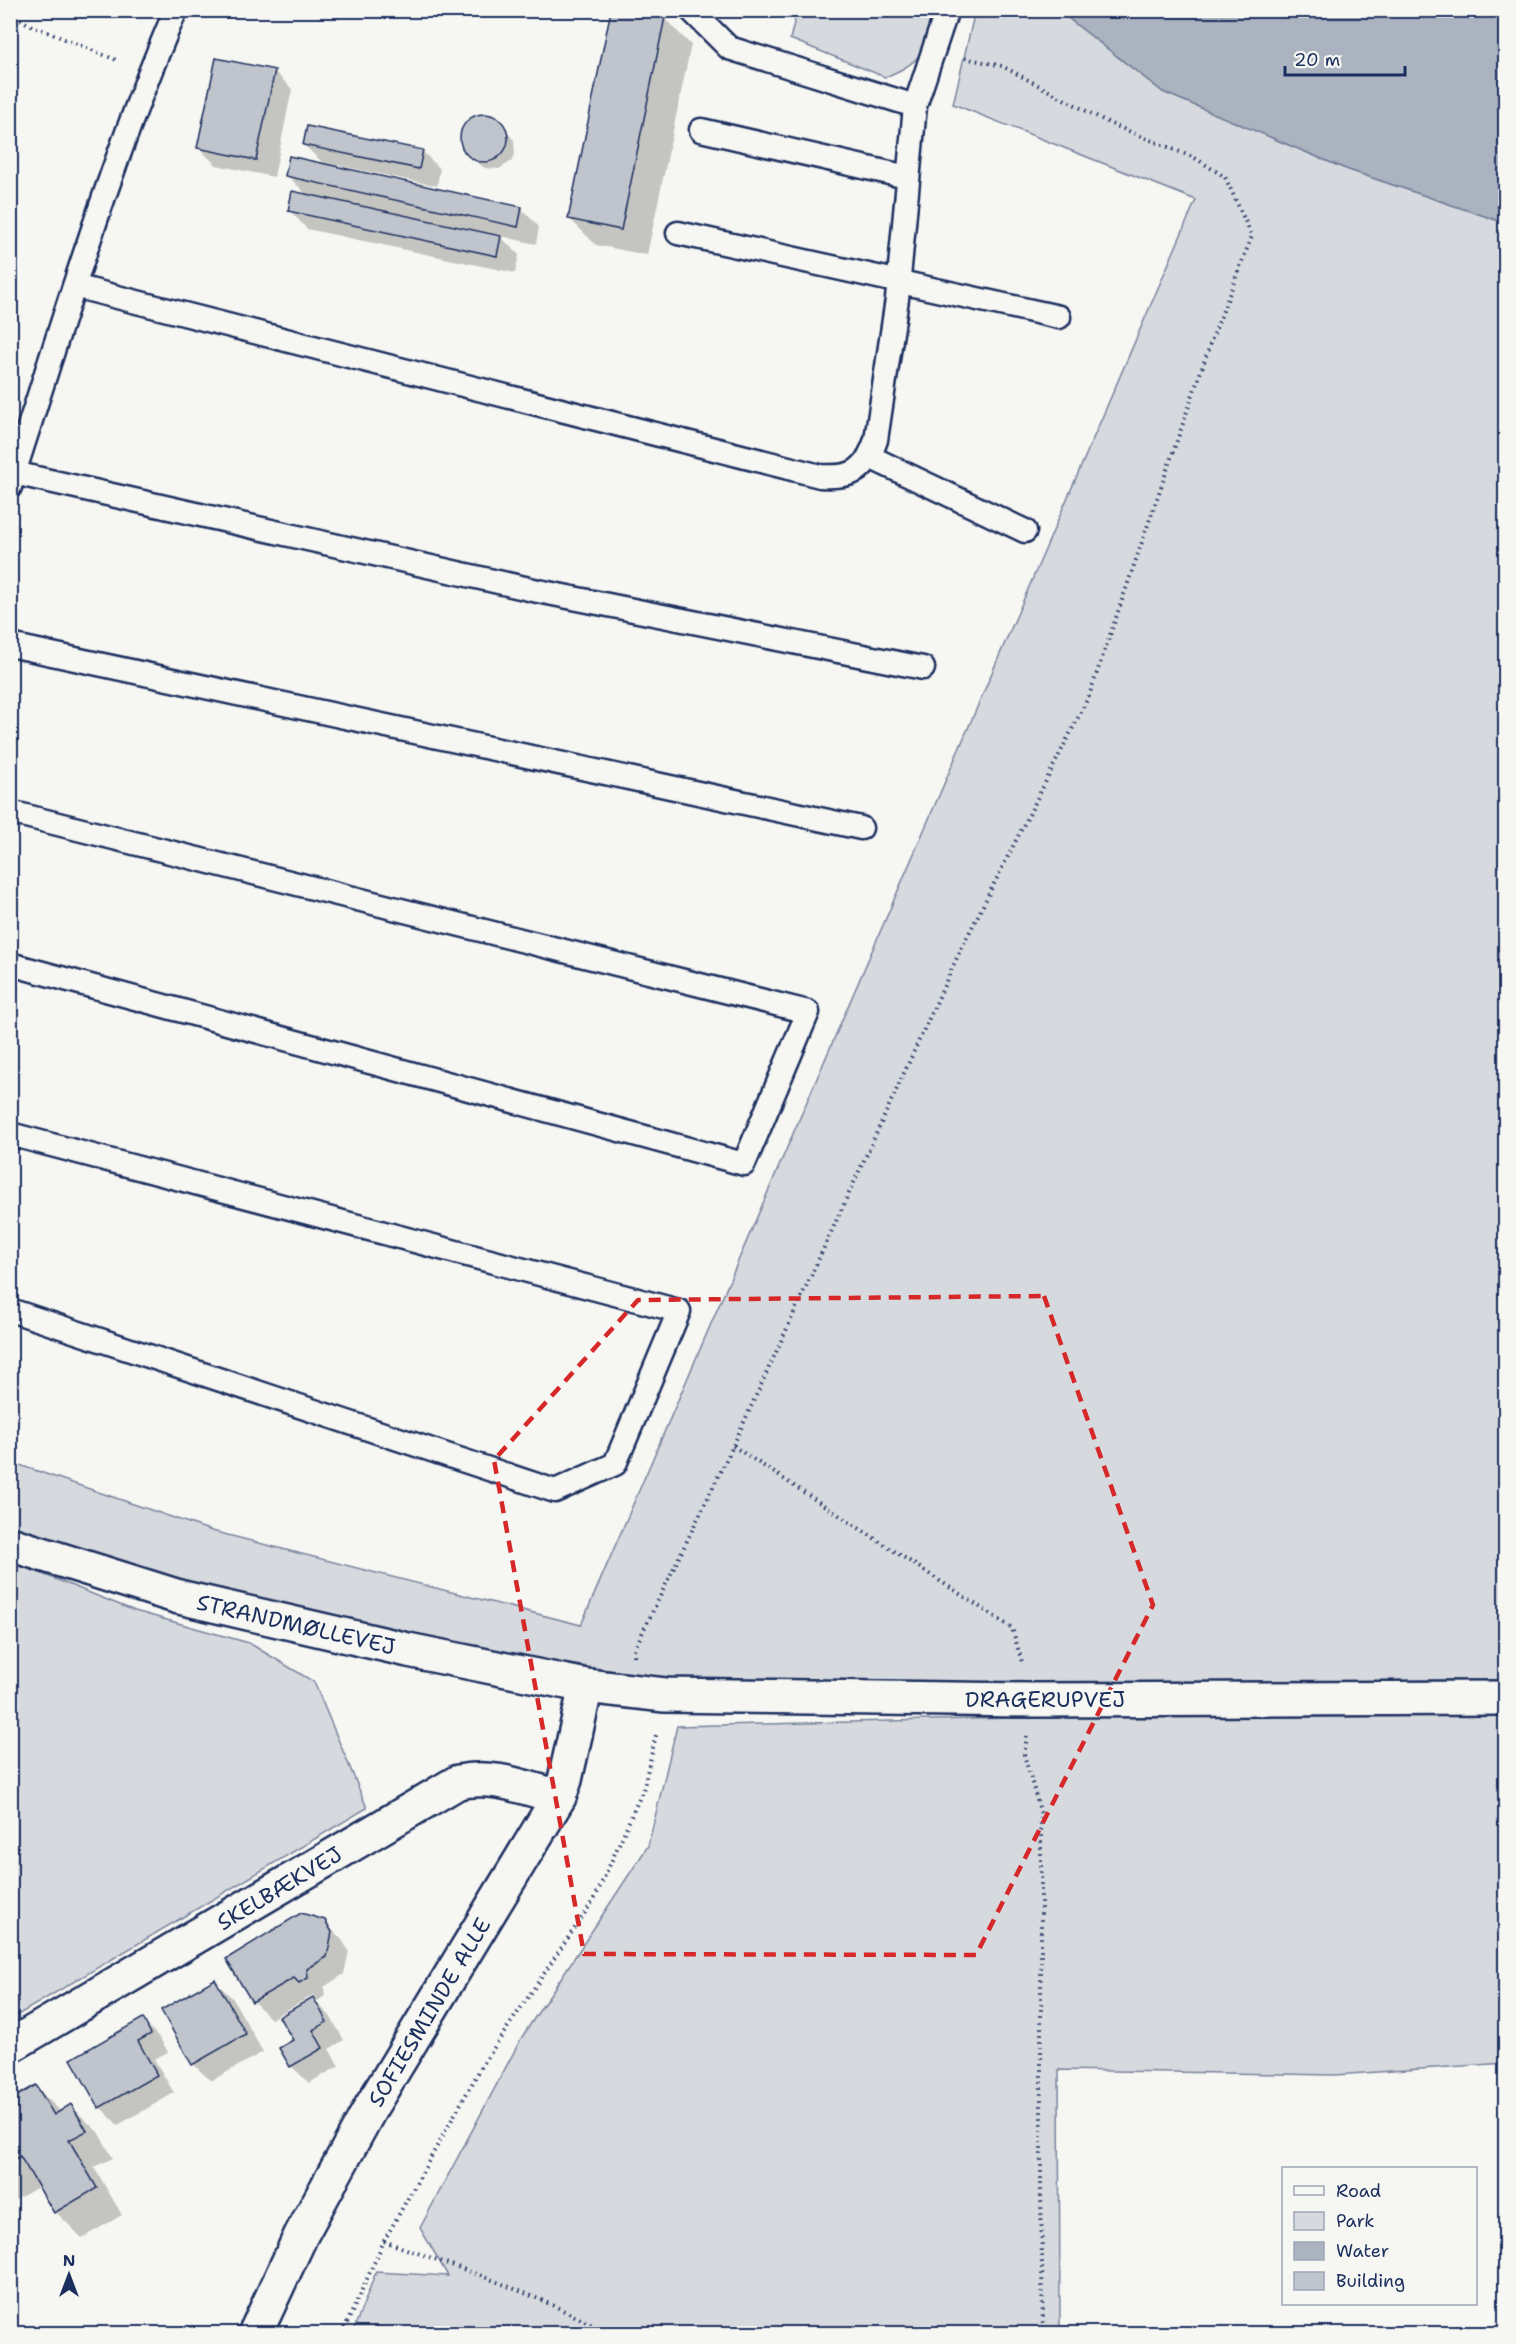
<svg xmlns="http://www.w3.org/2000/svg" width="1516" height="2344" font-family="'Shantell Sans',sans-serif">
	<style>
		.green { fill: #d6d9dd; stroke: #78849e; stroke-width: 1.5 }
		.water { fill: #abb2c0; stroke: #717e99; stroke-width: 1.5 }
		.shadow { fill: #0003 }
		.building { fill: #c0c4cd; stroke: #1b2f5e; stroke-width: 1.5 }
		.lines { fill: none; stroke-linecap: round; stroke-linejoin: round }
		.lane-casing { stroke: #1b2f5e; stroke-width: 27 }
		.street-casing { stroke: #1b2f5e; stroke-width: 38 }
		.path { stroke: #1b2f5e; stroke-width: 4; stroke-dasharray: 1.5 4.5; stroke-linecap: butt }
		.lane { stroke: #f6f6f2; stroke-width: 22 }
		.street { stroke: #f6f6f2; stroke-width: 33 }
		.marked { fill: none; stroke: #d62828; stroke-width: 4.5; stroke-dasharray: 12 8; stroke-linejoin: round }
		.labels { text-anchor: middle; stroke-width: 4.5; stroke-linejoin: round; paint-order: stroke }
		.street-label { font-size: 22px; fill: #1b2f5e; stroke: #f6f6f2 }
	</style>
	<rect width="100%" height="100%" fill="#f6f6f2"/>
	<filter id="ink" filterUnits="userSpaceOnUse"><feTurbulence type="fractalNoise" baseFrequency=".0167" numOctaves="2"/><feDisplacementMap in="SourceGraphic" scale="12" xChannelSelector="R" yChannelSelector="G"/><feConvolveMatrix kernelMatrix="1 2 1 2 8 2 1 2 1" color-interpolation-filters="sRGB"/></filter>
	<g filter="url(#ink)">
		<path class="green" d="M797,11H936C926,49 924,62 885,77L790,39Z
			M975,11H1059L1163,92L1346,169L1505,223V1680L867,1684L660,1678L537,1659L209,1590L11,1527V1462L212,1531L581,1625L1196,200L953,104Z
			M10,1561L135,1611L249,1643L314,1682L367,1808L11,2019Z
			M1505,1714V2063L1335,2075L1059,2070L1060,2333L352,2334L376,2272L448,2276L420,2228L522,2037L648,1846L677,1726L1105,1716Z"/>
		<path class="water" d="M1059,11H1505V223L1346,169L1163,92Z"/>
		<path class="shadow" d="M664,18L691,45L647,255L596,245L569,218Z
			M274,71L292,89L274,177L216,165L198,147Z
			M488,116L495,119L514,140L515,154L512,161L499,169L485,168L479,164L470,155L463,143L464,128L474,118Z
			M304,145L422,151L440,169L437,186L337,165L336,168L522,209L539,227L536,244L500,236L519,255L515,273L307,229L290,211L308,196L287,175L326,166Z
			M324,1922L342,1940L349,1951L344,1974L324,1987L325,1996L316,2002L330,2016L344,2040L329,2049L339,2066L309,2083L291,2066L295,2041L281,2017L315,1997L313,1995L271,2019L253,2001Z
			M215,1981L233,1999L263,2052L211,2081L193,2064Z
			M142,2020L160,2038L168,2052L154,2059L174,2093L118,2125L100,2107Z
			M36,2087L61,2112L71,2106L98,2132L113,2158L94,2167L122,2215L82,2238L56,2212L40,2186L10,2203V2102Z"/>
		<path class="building" d="M611,10H633L665,17L621,230L568,219Z
			M216,58L275,70L256,160L197,148Z
			M460 138a24 24 0 1 1 48 0a24 24 0 1 1-48 0Z
			M307,126L423,150L419,169L303,145Z
			M289,156L522,207L518,227L285,176Z
			M292,191L501,236L497,256L288,211Z
			M301,1913L325,1920L332,1932L327,1957L307,1969L308,1978L299,1983L294,1978L252,2002L226,1959Z
			M215,1979L246,2034L192,2065L161,2010Z
			M313,1997L327,2022L313,2030L323,2048L290,2067L279,2048L293,2040L279,2017Z
			M143,2018L151,2034L138,2041L157,2075L99,2108L71,2059Z
			M36,2085L54,2115L71,2104L87,2131L69,2140L97,2188L54,2213L20,2156L10,2162V2100Z"/>
		<g class="lines">
			<g class="lane-casing">
				<path id="lane" d="M691,10L729,48L915,106
					M701,130L907,177
					M678,233L1059,317
					M74,286L820,476C853,478 865,472 876,440L897,299L915,106L947,10
					M870,457L1025,531
					M14,473C64,319 111,159 176,10
					M10,487L14,473L538,591L923,668
					M10,645L861,828
					M10,812L808,1012L744,1164L10,964
					M10,1134L679,1311L615,1464L555,1491L10,1310"/>
			</g>
			<g class="street-casing">
				<path id="street" d="M10,1544L179,1597L408,1650L586,1686L665,1695L1033,1700L1506,1698
					M10,2046L458,1782C493,1774 525,1788 559,1797
					M255,2334L301,2235L371,2107L559,1797L565,1780L586,1686"/>
			</g>
			<path class="path" d="M10,13L30,25L119,61
				M733,1446L1012,1628L1022,1662
				M634,1656V1650L733,1446L960,951L1089,696L1212,339L1252,236L1225,177L1195,158L1111,124L1002,66L965,58
				M1027,1736L1024,1755L1041,1814V2189L1043,2334
				M384,2241C459,2268 538,2293 608,2334
				M342,2334L384,2241L483,2064L595,1898L643,1790L657,1731"/>
			<use href="#lane" class="lane"/>
			<use href="#street" class="street"/>
		</g>
	</g>
	<path class="marked" d="M1044,1296L1153,1605L976,1955L584,1954L494,1460L638,1300Z"/>
	<g class="labels">
		<g class="street-label">
			<text transform="translate(296 1624) rotate(13)" y="8">STRANDMØLLEVEJ</text>
			<text x="1045" y="1707">DRAGERUPVEJ</text>
			<text transform="translate(279 1888) rotate(-31)" y="8">SKELBÆKVEJ</text>
			<text transform="translate(429 2012) rotate(-59)" y="8">SOFIESMINDE ALLE</text>
		</g>
	</g>
	<rect width="1516" height="2344" fill="none" stroke="#f6f6f2" stroke-width="36"/>
	<rect x="18" y="18" width="1480" height="2308" fill="none" stroke="#1b2f5e" stroke-width="2" filter="url(#ink)"/>
	<rect x="1282" y="2167" width="195" height="138" fill="#f6f6f2" stroke="#9ea6b7" stroke-width="1.5"/>
	<rect x="1294" y="2186" width="30" height="9" fill="#f6f6f2" stroke="#9ea6b7" stroke-width="1.5"/>
	<text x="1336" y="2197" font-size="18" fill="#1b2f5e">Road</text>
	<rect x="1294" y="2212" width="30" height="18" fill="#d6d9dd" stroke="#9ea6b7" stroke-width="1.5"/>
	<text x="1336" y="2227" font-size="18" fill="#1b2f5e">Park</text>
	<rect x="1294" y="2242" width="30" height="18" fill="#abb2c0" stroke="#9ea6b7" stroke-width="1.5"/>
	<text x="1336" y="2257" font-size="18" fill="#1b2f5e">Water</text>
	<rect x="1294" y="2272" width="30" height="18" fill="#c0c4cd" stroke="#9ea6b7" stroke-width="1.5"/>
	<text x="1336" y="2287" font-size="18" fill="#1b2f5e">Building</text>
	<g transform="translate(69 2275)" stroke="#f6f6f2" stroke-width="4.5" paint-order="stroke">
	<path d="M0-4.5L10 22L0 15L-10 22Z" fill="#1b2f5e"/>
	<text y="-9" font-size="16" font-weight="bold" text-anchor="middle" fill="#1b2f5e">N</text>
	</g>
	<path d="M1285 66v9h120v-9" fill="none" stroke="#1b2f5e" stroke-width="3"/>
	<text x="1294" y="66" font-size="18" fill="#1b2f5e" stroke="#f6f6f2" stroke-width="4.5" paint-order="stroke">20 m</text>
</svg>
